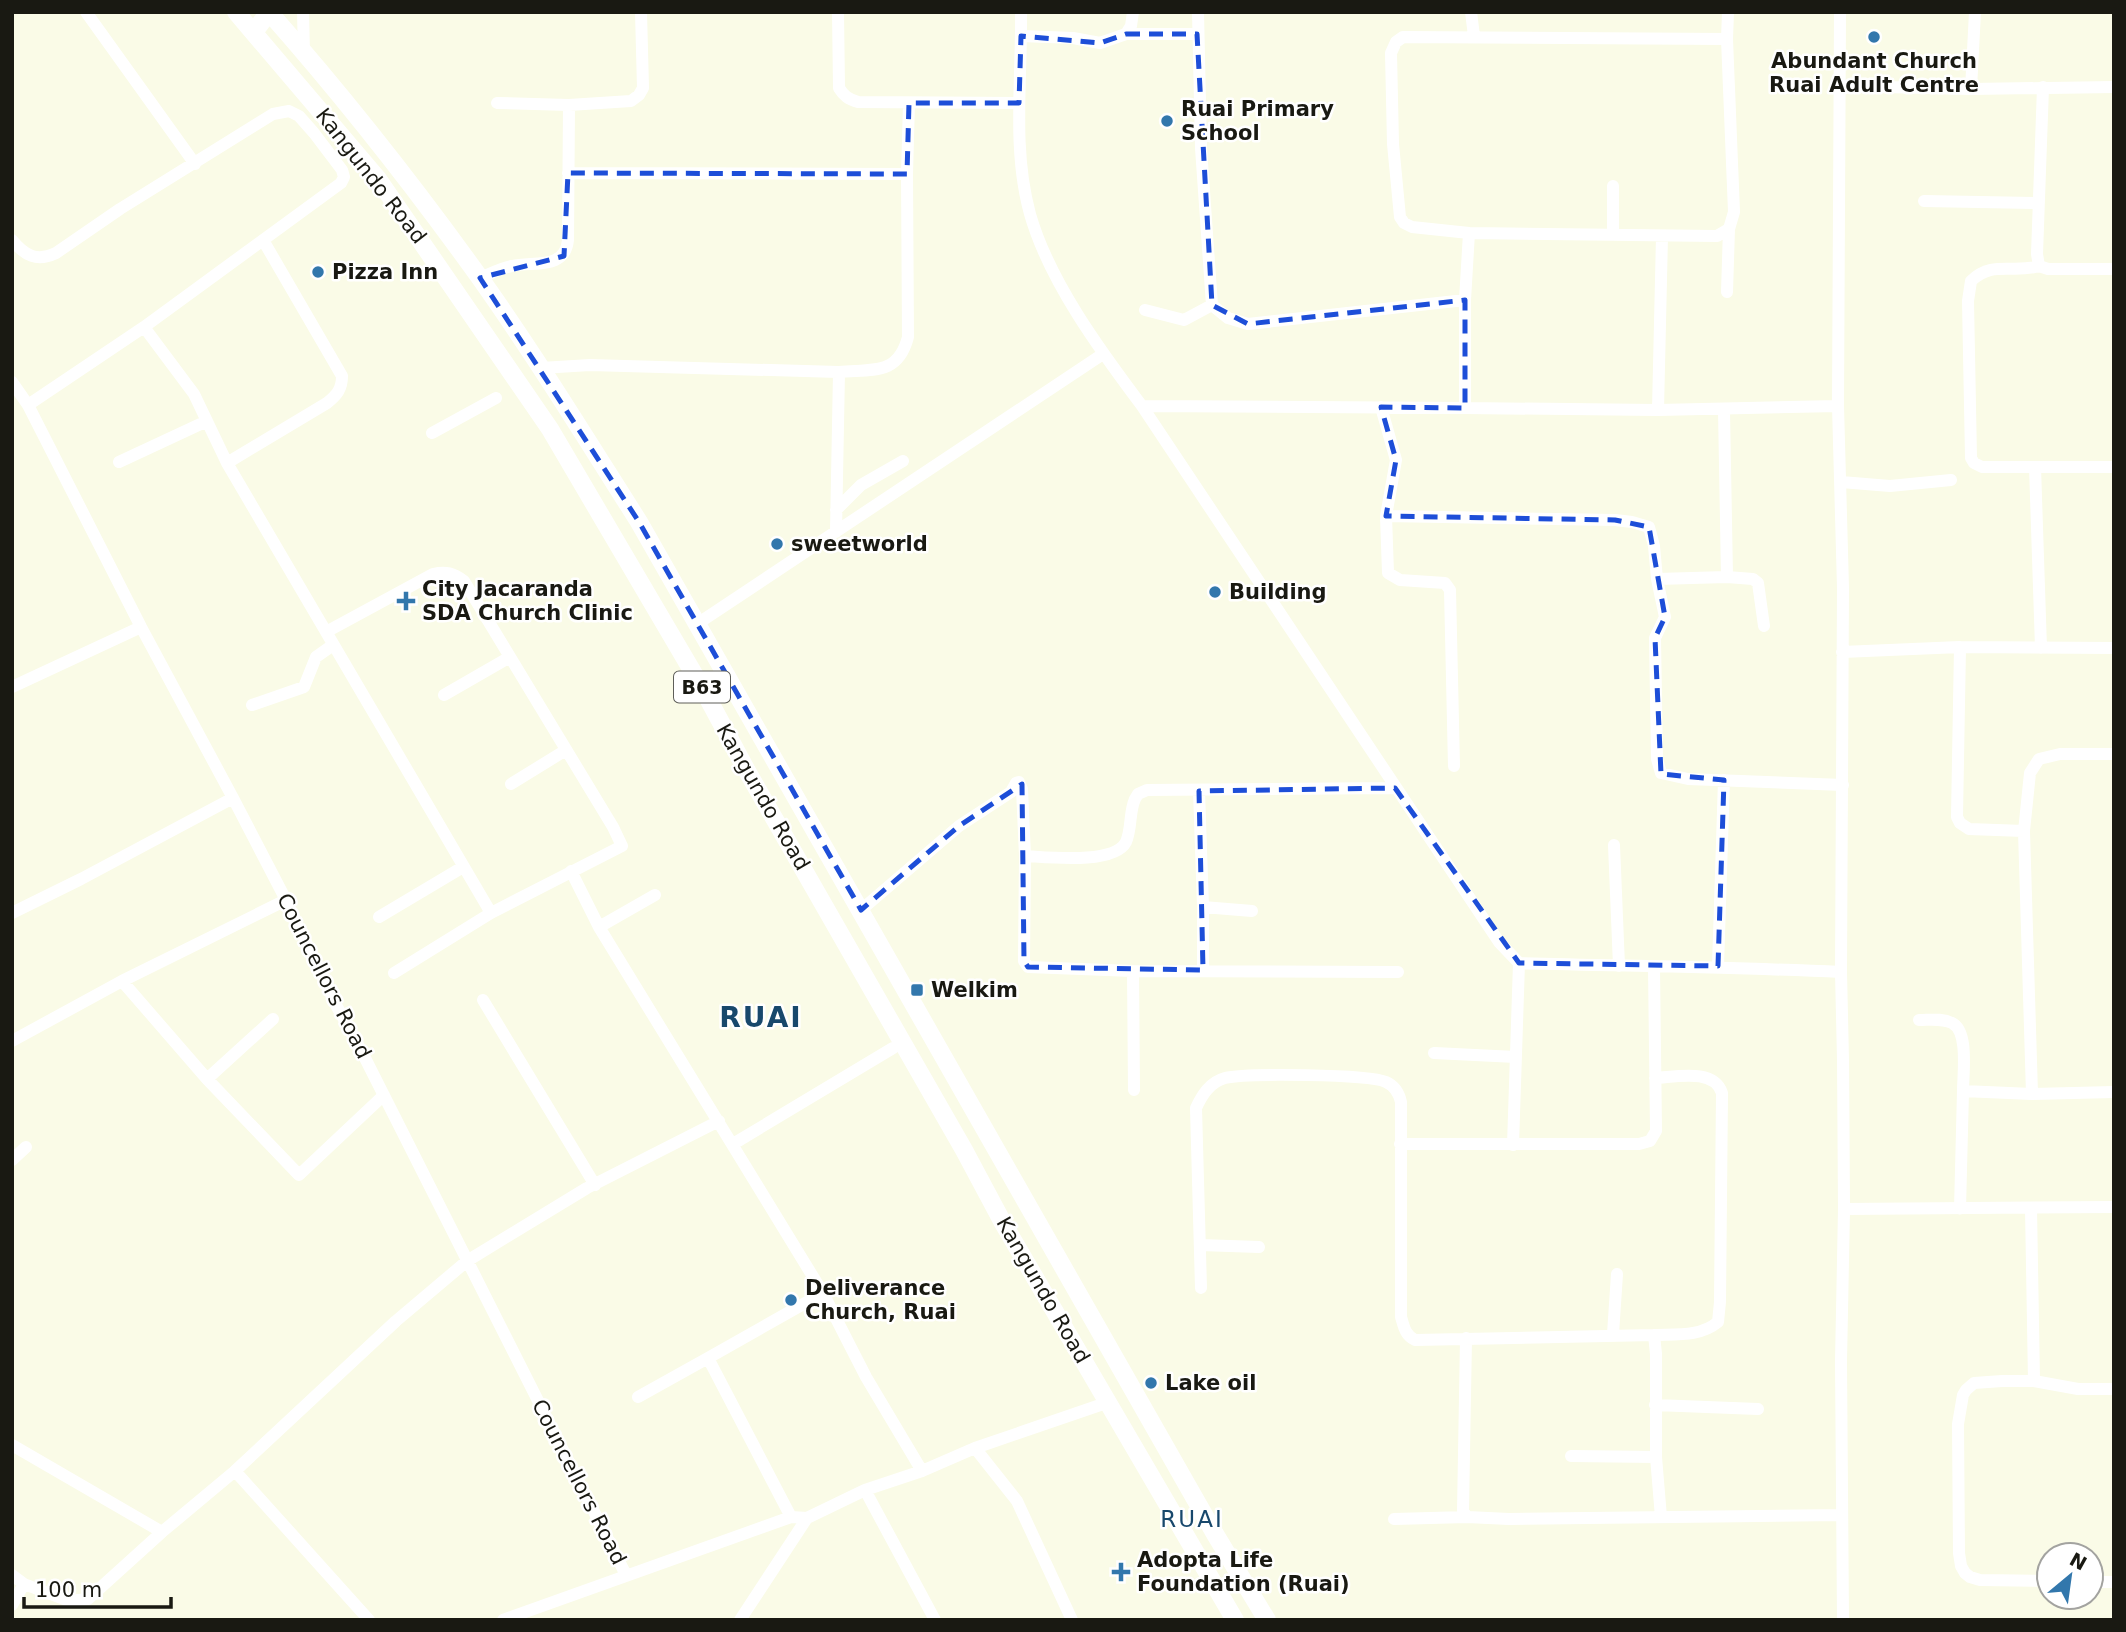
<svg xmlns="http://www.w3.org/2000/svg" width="2126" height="1632" font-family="'DejaVu Sans',sans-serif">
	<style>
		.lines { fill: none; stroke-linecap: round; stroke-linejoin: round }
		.minor { stroke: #fff; stroke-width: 12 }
		.highway { stroke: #fff; stroke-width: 18 }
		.marked { fill: none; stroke: #1d4ed8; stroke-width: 5; stroke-dasharray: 14 9; stroke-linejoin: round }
		.poi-dot { fill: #3277ac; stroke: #fff; stroke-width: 2.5 }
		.labels { text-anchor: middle; stroke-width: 5; stroke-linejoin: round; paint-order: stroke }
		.shield { fill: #fff; stroke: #5e5e59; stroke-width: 2 }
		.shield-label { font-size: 19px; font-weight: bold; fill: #191912 }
		.poi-label { font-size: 21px; font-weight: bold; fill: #191912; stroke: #fff; text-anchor: start }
		.street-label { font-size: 21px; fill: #191912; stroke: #fff }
		.neighbourhood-label { font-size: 23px; letter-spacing: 2px; fill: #18486c; stroke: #fff }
		.district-label { font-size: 28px; font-weight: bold; letter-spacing: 2px; fill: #18486c; stroke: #fff }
	</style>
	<rect width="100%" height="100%" fill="#fafbe7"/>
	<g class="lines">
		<path class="minor" d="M86,12L195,164
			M303,12L304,53
			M838,12L839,88C844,96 848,99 858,102L1019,103
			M1021,12C1022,79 1012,149 1030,214C1049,281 1100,350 1142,406L1499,942L1519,963C1626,966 1733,967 1841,972
			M1198,12L1201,148L1212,305
			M1471,12L1474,36
			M1840,12L1838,406L1843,588L1841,972L1843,1060L1844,1209L1841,1362L1843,1620
			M1126,34L1131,26L1133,12
			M1021,36L1073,38L1100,43L1126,34H1197
			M1727,39L1403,37L1396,42L1391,53L1393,144L1400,217L1404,223L1412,227L1469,233L1465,300V408L1658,410L1838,406
			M1840,86L1971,89L2114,87
			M2043,87L2037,254L2039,266L2048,269H2114
			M1971,89L1975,12
			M497,103L569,105L631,101L639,95L643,88L641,12
			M907,174L909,103
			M1613,186V235
			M1924,201L2038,203
			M1469,233L1717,236L1729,229L1734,212L1727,39L1728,12
			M12,240C25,256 37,262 56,253L120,209L273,114L289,111L299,116L314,133L342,170L344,177L341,183L144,327
			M2039,266C2013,274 1993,260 1971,281L1968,301L1971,458L1974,463L1982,467H2114
			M480,278C490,274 501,268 512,266C534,261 565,270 568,240L569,105
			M1727,292L1729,229
			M1145,310L1184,320L1212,305L1228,318L1248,324L1465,300
			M541,368L590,365L839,372C872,369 898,376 908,337L907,174L568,173
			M12,382L28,405L141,627L233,798L286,900L336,1005L362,1052L626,1575
			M28,405L144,327L194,394L227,463L491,913L622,846L613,827L464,581C453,573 446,571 433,574L326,632
			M1142,406L1465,408
			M1381,407L1396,460L1386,516L1388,573L1400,580L1445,583L1450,590L1454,766
			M1658,410L1662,236
			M432,433L496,398
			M119,462L207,421
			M227,463L327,403C337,395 342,389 342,376L263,240
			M2035,467L2041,648
			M1841,482L1890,486L1951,480
			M836,510L861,485L903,461
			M1386,516L1615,520L1632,522L1649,527L1654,546L1657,579L1665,617L1655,638L1657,759L1661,773L1688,779L1843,785
			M836,532L839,372
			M1727,577L1753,579L1758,583L1764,626
			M1657,579L1727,577L1724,410
			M697,624L1103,354
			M1960,647L1957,817L1960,823L1969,829L2024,831
			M1842,652L1960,647L2114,648
			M12,687L141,627
			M444,695L510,657
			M252,705L304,687L316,657L333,645
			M2114,754H2060L2039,759L2030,773L2024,831L2032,1094L2114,1092
			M511,784L566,750
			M1199,791L1203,907V970
			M1614,845L1619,966
			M1025,856C1047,857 1114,865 1126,842C1132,828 1129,812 1135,799L1138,794L1147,790L1395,788
			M571,871L599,927L823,1293L708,1358L791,1517
			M1203,907L1252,911
			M861,910L959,826L1011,792L1016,783L1019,782L1022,789L1025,856L1024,961L1028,967L1133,971L1398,972
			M12,913L81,879L233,798
			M379,917L463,867
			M599,927L655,895
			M1718,966L1724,780
			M1133,971L1134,1090
			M394,973L491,913
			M122,981L207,1079L299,1175L384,1095
			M483,1000L595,1185
			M1919,1020C1930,1020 1942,1018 1952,1023C1969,1031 1963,1074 1963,1091
			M12,1041L122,981L286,900
			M1434,1053L1516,1057
			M207,1079L273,1019
			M733,1144L893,1048
			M1400,1144H1639L1650,1141L1656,1131L1654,967
			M1513,1145L1519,963
			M12,1160L26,1147
			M2031,1208L2034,1381
			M1844,1209L2114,1207
			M1960,1209L1963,1091L2032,1094
			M1200,1245L1259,1247
			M1201,1288L1196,1108C1202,1095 1210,1082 1225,1078C1245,1073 1368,1074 1386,1082C1395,1086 1399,1093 1401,1102V1317C1404,1327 1405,1335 1415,1340L1654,1335L1656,1354V1457L1661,1517
			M823,1293L866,1377L922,1471
			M1613,1334L1617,1274
			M1654,1335C1676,1334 1700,1337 1718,1322L1720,1302L1722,1093C1714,1068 1676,1077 1655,1078
			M1466,1338L1463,1511L1467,1517L1509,1519L1841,1515
			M638,1397L708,1358
			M1655,1405L1758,1409
			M12,1445L162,1532
			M975,1448L1017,1501L1072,1620
			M1571,1456L1656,1457
			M235,1471L369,1620
			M865,1490L935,1620
			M1394,1519L1467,1517
			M12,1575L24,1584L69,1601L88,1599L162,1532L235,1471L396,1321L467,1261L587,1188L719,1121
			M2049,1581L1980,1580L1970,1577L1965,1573L1961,1566L1959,1553L1958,1424L1963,1395L1966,1390L1974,1383L2002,1381H2034L2078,1389H2114
			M2091,1582H2114
			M12,1605L24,1584
			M503,1620L791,1517L807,1518L865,1490L922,1471L975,1448L1109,1402
			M740,1620L807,1518"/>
		<path class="highway" d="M236,12L378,179L550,429L704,691L747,771L964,1150L1003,1223L1235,1620
			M254,32L269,12C344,97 414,186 480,278C536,357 587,440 639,522L1215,1534L1267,1620"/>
	</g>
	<path class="marked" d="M1126,34H1197L1212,305L1248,324L1465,300V408L1381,407L1396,460L1386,516L1615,520L1649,527L1665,617L1655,638L1661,774L1724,780L1718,966L1519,963L1395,788L1199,791L1203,970L1028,967L1024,961L1022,784L959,826L861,910L639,522L480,278L564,256L568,173L907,174L909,103H1019L1021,36L1100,43Z"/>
	<g class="poi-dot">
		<circle cx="1874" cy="37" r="7"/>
		<circle cx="1167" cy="121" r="7"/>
		<circle cx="318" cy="272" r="7"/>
		<circle cx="777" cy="544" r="7"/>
		<circle cx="1215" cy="592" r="7"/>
		<path d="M402.5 590.5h7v7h7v7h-7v7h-7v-7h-7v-7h7z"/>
		<rect x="910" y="983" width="14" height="14" rx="3.5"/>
		<circle cx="791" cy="1300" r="7"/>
		<circle cx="1151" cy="1383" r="7"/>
		<path d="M1117.5 1561.5h7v7h7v7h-7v7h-7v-7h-7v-7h7z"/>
	</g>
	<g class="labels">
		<rect class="shield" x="674" y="671.5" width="56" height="31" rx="5"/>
		<g class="shield-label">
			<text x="702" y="694">B63</text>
		</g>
		<g class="poi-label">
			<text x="1874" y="68" text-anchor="middle">Abundant Church<tspan x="1874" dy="24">Ruai Adult Centre</tspan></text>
			<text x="1181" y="116">Ruai Primary<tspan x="1181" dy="24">School</tspan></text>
			<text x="332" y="279">Pizza Inn</text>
			<text x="791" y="551">sweetworld</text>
			<text x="422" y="596">City Jacaranda<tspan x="422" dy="24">SDA Church Clinic</tspan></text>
			<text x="1229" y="599">Building</text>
			<text x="931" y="997">Welkim</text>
			<text x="805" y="1295">Deliverance<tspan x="805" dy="24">Church, Ruai</tspan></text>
			<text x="1165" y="1390">Lake oil</text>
			<text x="1137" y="1567">Adopta Life<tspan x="1137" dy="24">Foundation (Ruai)</tspan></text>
		</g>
		<g class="street-label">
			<text transform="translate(371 176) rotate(52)" y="7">Kangundo Road</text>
			<text transform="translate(763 797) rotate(60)" y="7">Kangundo Road</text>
			<text transform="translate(324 976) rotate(63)" y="7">Councellors Road</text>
			<text transform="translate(1043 1290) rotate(60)" y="7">Kangundo Road</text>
			<text transform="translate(579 1482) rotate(63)" y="7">Councellors Road</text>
		</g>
		<g class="neighbourhood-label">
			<text x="1192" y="1527">RUAI</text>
		</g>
		<g class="district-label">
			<text x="761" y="1027">RUAI</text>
		</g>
	</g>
	<rect width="2126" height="1632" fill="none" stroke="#191912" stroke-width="28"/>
	<g transform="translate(2070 1576) rotate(29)"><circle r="33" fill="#ffffff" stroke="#a3a3a0" stroke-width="2"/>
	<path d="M0-5L12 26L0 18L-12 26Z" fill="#3277ac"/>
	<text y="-10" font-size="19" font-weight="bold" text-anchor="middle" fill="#191912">N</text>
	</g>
	<path d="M24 1597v10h147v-10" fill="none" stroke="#191912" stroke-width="3.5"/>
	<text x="35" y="1597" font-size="21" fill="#191912" stroke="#ffffff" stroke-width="5" paint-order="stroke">100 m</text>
</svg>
